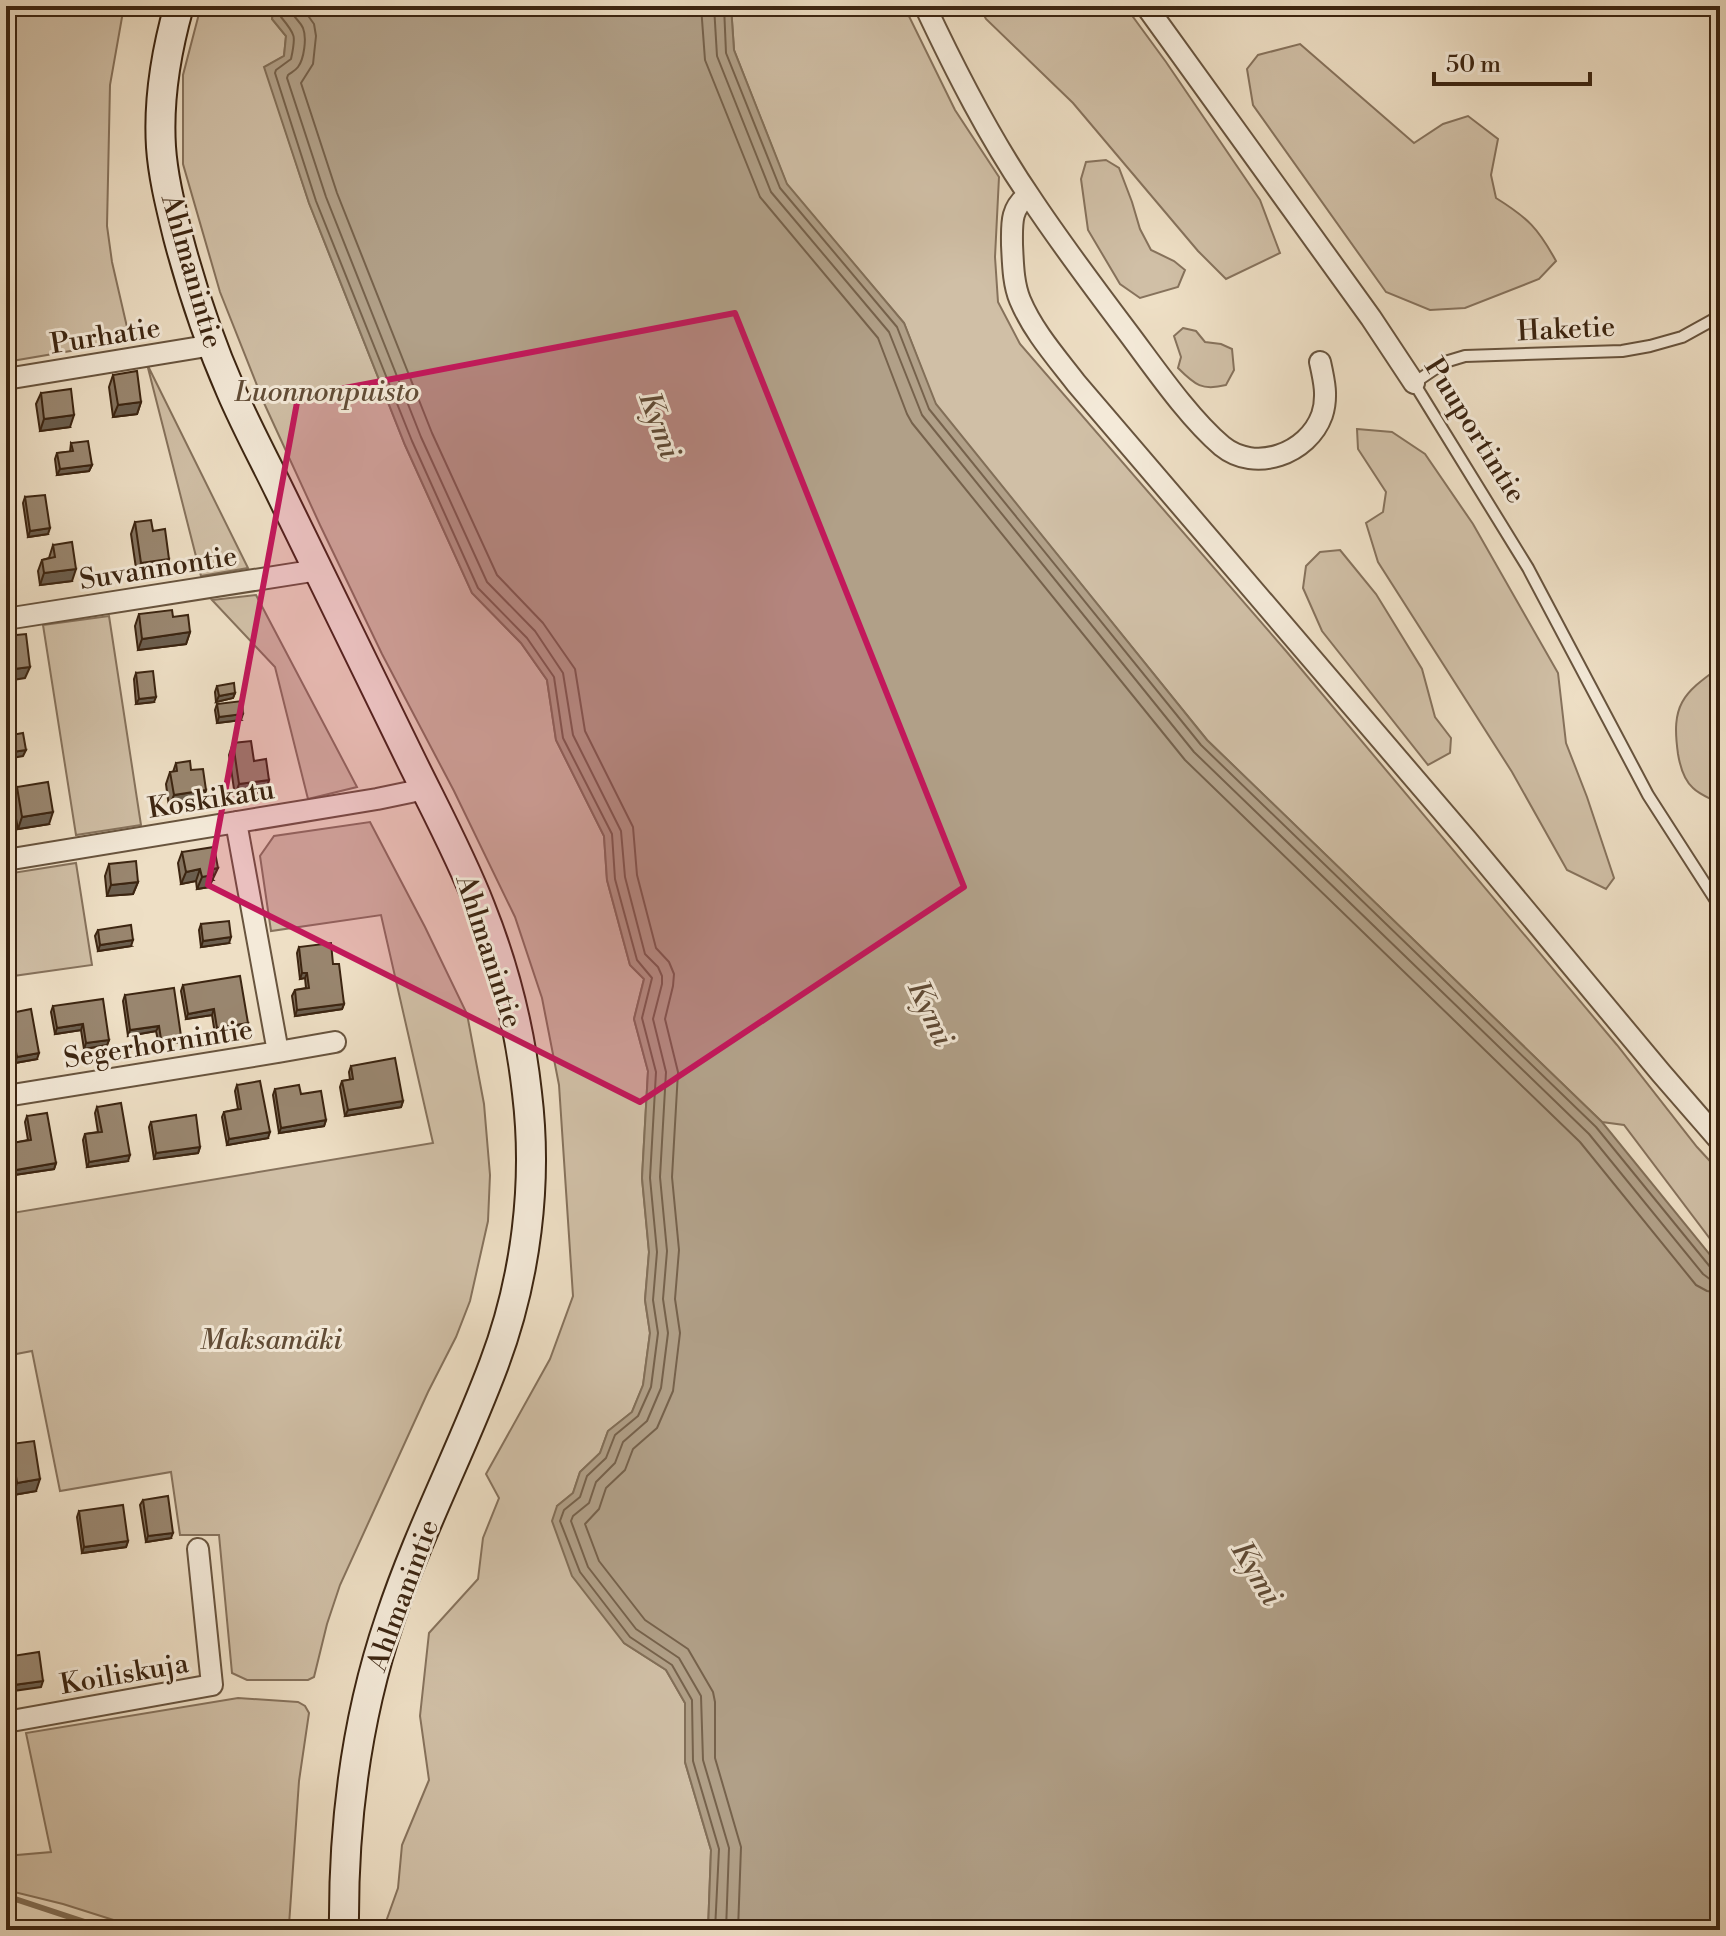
<svg xmlns="http://www.w3.org/2000/svg" width="1726" height="1936" font-family="'Libre Bodoni',serif">
	<style>
		.green { fill: #d0bfa6; stroke: #86725c; stroke-width: 2 }
		.water { fill: #b1a088; stroke: #826f58; stroke-width: 2 }
		.lines { fill: none; stroke-linecap: round; stroke-linejoin: round }
		.shore { stroke: #76624c; stroke-width: 2 }
		.stream { stroke: #826f58; stroke-width: 6 }
		.lane-casing { stroke: #68543e; stroke-width: 14 }
		.street-casing { stroke: #68543e; stroke-width: 24 }
		.secondary-casing { stroke: #3c2511; stroke-width: 32 }
		.lane { stroke: #f4ead9; stroke-width: 10 }
		.street { stroke: #f4ead9; stroke-width: 20 }
		.secondary { stroke: #f4ead9; stroke-width: 28 }
		.wall { fill: #84735f; stroke: #3c2511; stroke-width: 2 }
		.shaded-wall { fill: #6b5e4e; stroke: #3c2511; stroke-width: 2 }
		.building { fill: #99866f; stroke: #3c2511; stroke-width: 2 }
		.marked { fill: #c2185b; fill-opacity: 0.2; stroke: #c2185b; stroke-width: 6; stroke-linejoin: round }
		.labels { text-anchor: middle; stroke-width: 6; stroke-linejoin: round; paint-order: stroke }
		.street-label { font-size: 28px; fill: #3c2511; stroke: #f4ead9 }
		.park-label { font-size: 28px; font-style: italic; fill: #614c36; stroke: #f4ead9 }
		.water-label { font-size: 30px; font-style: italic; fill: #5f4a35; stroke: #f4ead9 }
	</style>
	<rect width="100%" height="100%" fill="#eedfc5"/>
	<filter id="stains"><feTurbulence type="fractalNoise" baseFrequency=".0025" numOctaves="4"/><feColorMatrix values="0 0 0 0 .2 0 0 0 0 .09 0 0 0 0 .02 0 0 0 .5 -.17"/></filter>
	<radialGradient id="worn" r=".72"><stop offset=".6" stop-color="#630" stop-opacity="0"/><stop offset="1" stop-color="#630" stop-opacity=".3"/></radialGradient>
	<path class="green" d="M6,6H124L110,85L107,226L112,262L127,327L117,343L6,362Z
		M201,6H274L272,19L286,36L284,56L265,67L309,203L405,445L472,593L521,643L547,680L556,740L604,836L607,880L630,965L644,979L634,1019L648,1071L642,1178L649,1252L645,1300L650,1333L643,1386L632,1412L608,1431L600,1453L580,1472L573,1493L557,1506L624,1643L666,1670L685,1703V1762L711,1850L708,1930H383L398,1888L402,1845L429,1780L420,1716L429,1633L478,1579L483,1538L499,1498L486,1474L550,1359L573,1296L559,1085L542,998L515,917L454,791L382,654L320,525L264,403L220,292L183,164V75Z
		M731,6H904L955,110L999,177L995,257L998,302L1020,344L1286,651L1617,1045L1697,1147L1720,1172V1252L1624,1125L1602,1122L1207,740L935,404L904,323L787,185L734,50Z
		M979,6H1125L1166,62L1260,200L1280,253L1226,279L1198,251L1073,103L986,19Z
		M1300,44L1414,143L1443,124L1468,116L1498,139L1491,175L1496,198C1528,218 1538,228 1556,261L1539,279L1465,308L1430,310L1386,292L1253,105L1247,69L1258,55Z
		M1106,160L1119,168L1132,202L1140,229L1151,250L1174,261L1185,270L1178,287L1140,298L1120,284L1088,230L1081,179L1086,162Z
		M1183,328L1196,331L1205,342L1221,344L1232,349L1234,370L1226,385C1202,391 1195,385 1178,368L1181,357L1174,336Z
		M147,364L248,568L201,576Z
		M1357,429L1392,432L1425,454L1473,524L1558,673L1566,743L1587,797L1614,878L1606,889L1567,870L1512,772L1378,562L1366,523L1383,512L1386,492L1358,449Z
		M1340,550L1376,594L1422,669L1435,717L1451,738L1450,753L1428,765L1322,631L1303,588L1306,566L1320,552Z
		M256,595L357,787L308,799L275,667L212,600Z
		M109,616L141,825L76,835L43,625Z
		M1720,667V804C1712,799 1700,795 1693,788C1684,780 1680,766 1678,754C1671,705 1682,694 1720,667Z
		M370,822L425,927L467,1014L484,1104L490,1175L488,1221L470,1301L456,1337L428,1392L340,1585L327,1624L314,1677L308,1680H247L232,1673L219,1535H180L171,1472L60,1491L32,1351L6,1356V1214L433,1143L381,915L271,931L260,856L274,836Z
		M76,863L92,965L6,977V874Z
		M238,1698L298,1702L305,1706L309,1713L299,1781L289,1925L286,1930H145L63,1904L6,1890V1856L51,1852L26,1733Z"/>
	<path class="water" d="M274,6H731L734,50L787,184L904,323L936,404L1207,740L1602,1122L1720,1267V1930H708L711,1850L685,1762V1703L666,1670L624,1643L572,1576L552,1521L557,1506L573,1493L580,1472L600,1453L608,1431L632,1412L643,1385L650,1333L645,1300L649,1252L642,1178L648,1071L634,1019L644,979L630,965L607,880L604,836L556,740L547,680L521,643L472,593L405,445L309,203L264,67L284,56L286,36L272,19Z"/>
	<g class="lines">
		<path class="shore" d="M281,6V17C296,35 296,36 291,59L276,70L275,73L316,201L412,441L478,588L527,638L554,677L563,738L612,834L615,879L637,960L652,978L642,1018L656,1072L650,1178L657,1252L653,1300L658,1333L651,1387L638,1416L615,1435L606,1458L587,1476L580,1497L564,1510L560,1521L580,1572L630,1637L672,1665L692,1700L693,1761L719,1849L715,1930
			M291,6C291,17 299,19 303,28C307,38 304,59 298,67C295,71 292,72 288,75L287,78L326,197L421,437L487,582L535,631L563,673L573,735L621,831L625,877L645,954L658,967L662,976V984L653,1019L666,1072L660,1177L667,1251L663,1299L668,1333L661,1388L647,1421L623,1442L615,1463L596,1482L589,1503L573,1516L571,1521L588,1567L636,1629L679,1658L701,1696L703,1760L729,1848L726,1930
			M303,6L304,10L314,24L316,36L313,64L301,83L337,193L432,433L497,575L543,623L575,669L585,731L633,827L637,875L656,948L669,962L674,974L673,986L665,1019L678,1072L672,1177L679,1250L675,1299L680,1333L673,1391L657,1428L633,1449L625,1470L606,1488L599,1509L585,1524L599,1561L645,1620L688,1649L713,1692L715,1702V1758L741,1847L738,1930
			M701,6L705,60L760,197L878,338L907,414L912,423L1185,760L1580,1142L1696,1285L1707,1291L1720,1293
			M714,6L717,56L771,192L889,332L922,415L1194,752L1589,1134L1703,1274L1711,1280L1720,1281
			M724,6L726,53L780,188L897,327L929,409L1201,745L1596,1127L1711,1268L1720,1271"/>
		<path class="stream" d="M6,1896L109,1930"/>
		<g class="lane-casing">
			<path id="lane" d="M1720,316L1682,337L1650,346L1622,351L1465,356L1445,362L1414,383L1528,568L1648,795L1720,907"/>
		</g>
		<g class="street-casing">
			<path id="street" d="M925,6C956,72 989,137 1030,197C1061,244 1095,289 1129,334C1156,370 1189,418 1222,446C1255,473 1308,454 1322,415C1328,397 1324,380 1320,362
				M1146,6L1371,318L1414,383
				M1028,195C1010,209 1012,224 1012,245C1013,263 1013,283 1020,300C1033,331 1056,357 1076,383L1467,840L1661,1073L1720,1141
				M6,379L213,345
				M6,619L318,570
				M6,860L377,799L425,789
				M278,1052L335,1042
				M6,1096L278,1052L236,822
				M6,1722L212,1685L198,1549"/>
		</g>
		<g class="secondary-casing">
			<path id="secondary" d="M179,6C166,52 158,99 161,147C163,177 171,208 178,237C192,290 209,341 231,391C246,426 264,459 280,492C323,581 367,669 410,758C434,807 460,855 480,906C504,966 520,1029 527,1093C538,1183 526,1279 494,1364C462,1450 419,1531 390,1619C356,1719 343,1825 344,1930"/>
		</g>
		<use href="#lane" class="lane"/>
		<use href="#street" class="street"/>
		<use href="#secondary" class="secondary"/>
	</g>
	<path class="wall" d="M113,375L141,402L137,414L113,417L109,387Z
		M41,393L70,427L40,431L36,404Z
		M71,443L92,465L89,471L57,475L55,459L57,453L70,452Z
		M25,497L48,534L28,537L23,503Z
		M135,522L153,531L165,571L137,575L131,534Z
		M53,545L72,581L40,585L38,571L42,560L49,558Z
		M139,614L173,617L190,632L186,644L138,650L135,626Z
		M136,673L154,702L136,704L134,679Z
		M217,686L235,693L233,698L216,702L215,692Z
		M217,704L241,720L217,723L215,710Z
		M233,743L254,761L269,780L265,792L235,796L229,755Z
		M176,763L191,770L206,790L202,802L169,807L166,784L170,772H173Z
		M17,787L49,824L18,829L12,799Z
		M182,852L213,880H212L209,887L197,889L196,881L181,884L178,863Z
		M109,864L138,882L133,894L107,896L105,876Z
		M201,924L229,943L201,947L199,930Z
		M98,930L131,946L98,951L95,936Z
		M299,947L333,964L344,1004L342,1009L295,1016L292,996L295,990L306,988L305,978L300,979L297,953Z
		M183,985L245,1029L215,1034L212,1015L186,1019L181,991Z
		M125,995L179,1042L159,1045L156,1031L128,1036L123,1001Z
		M53,1006L109,1040L107,1045L84,1049L81,1030L55,1034L51,1012Z
		M6,1014L37,1059L15,1063Z
		M351,1066L403,1101L401,1107L345,1116L340,1087L342,1081L350,1080L349,1072Z
		M237,1085L268,1138L227,1145L222,1117L224,1112L238,1109L235,1091Z
		M275,1089L301,1094L326,1120L324,1126L279,1133L273,1095Z
		M97,1107L128,1161L87,1167L83,1140L85,1134L98,1132L95,1113Z
		M27,1116L56,1163L54,1169L14,1175L10,1149L12,1143L28,1140L25,1122Z
		M151,1122L200,1147L198,1153L154,1159L149,1127Z
		M11,1444L36,1491L13,1495L7,1456Z
		M143,1500L171,1538L146,1542L140,1505Z
		M79,1511L128,1541L126,1547L82,1553L77,1517Z"/>
	<path class="shaded-wall" d="M141,402L137,414L113,417L118,405Z
		M74,415L70,427L40,431L44,419Z
		M92,465L89,471L57,475L60,469Z
		M50,528L48,534L28,537L30,531Z
		M169,559L165,571L137,575L141,563Z
		M76,569L72,581L40,585L44,573Z
		M12,580L8,592H6V581Z
		M190,632L186,644L138,650L142,639Z
		M30,667L25,678L6,681V670Z
		M235,693L233,698L216,702L219,696Z
		M156,697L154,702L136,704L139,699Z
		M243,714L241,720L217,723L219,717Z
		M26,750L23,756L6,759V753Z
		M269,780L265,792L235,796L239,784Z
		M206,790L202,802L169,807L174,795Z
		M53,812L49,824L18,829L22,817Z
		M218,868L209,887L197,889L202,877L212,869Z
		M200,869L196,881L181,884L186,872Z
		M138,882L133,894L107,896L111,885Z
		M231,937L229,943L201,947L203,941Z
		M133,940L131,946L98,951L100,945Z
		M302,973H307L305,978L300,979Z
		M344,1004L342,1009L295,1016L297,1010Z
		M214,1009L212,1015L186,1019L188,1014Z
		M248,1023L245,1029L215,1034L217,1028Z
		M83,1024L81,1030L55,1034L57,1028Z
		M159,1026L156,1031L128,1036L130,1030Z
		M13,1036L11,1042L6,1043V1038Z
		M181,1036L179,1042L159,1045L161,1039Z
		M109,1040L107,1045L84,1049L86,1043Z
		M39,1053L37,1059L15,1063L17,1057Z
		M403,1101L401,1107L345,1116L348,1110Z
		M326,1120L324,1126L279,1133L281,1128Z
		M270,1132L268,1138L227,1145L229,1139Z
		M200,1147L198,1153L154,1159L156,1153Z
		M130,1155L128,1161L87,1167L89,1162Z
		M56,1163L54,1169L14,1175L16,1170Z
		M40,1479L36,1491L13,1495L17,1483Z
		M173,1533L171,1538L146,1542L148,1536Z
		M128,1541L126,1547L82,1553L84,1547Z
		M12,1564L8,1576H6V1565Z
		M43,1681L41,1687L6,1692V1686Z"/>
	<path class="building" d="M137,371L141,402L118,405L113,375Z
		M71,389L74,415L44,419L41,393Z
		M88,441L92,465L60,469L57,453L73,451L71,443Z
		M45,495L50,528L30,531L25,497Z
		M151,520L153,531L165,529L169,559L141,563L135,522Z
		M72,542L76,569L44,573L42,560L55,557L53,545Z
		M6,551H8L12,580L6,581Z
		M172,610L173,617L188,615L190,632L142,639L139,614Z
		M26,634L30,667L6,670V636Z
		M153,671L156,697L139,699L136,673Z
		M234,683L235,693L219,696L217,686Z
		M242,701L243,714L219,717L217,704Z
		M23,733L26,750L6,753V736Z
		M251,741L254,761L266,759L269,780L239,784L233,743Z
		M190,761L191,770L203,769L206,790L174,795L170,772L177,771L176,763Z
		M48,782L53,812L22,817L17,787Z
		M214,847L218,868L212,869L213,875L202,877L200,869L186,872L182,852Z
		M136,861L138,882L111,885L109,864Z
		M229,921L231,937L203,941L201,924Z
		M131,925L133,940L100,945L98,930Z
		M331,943L333,964H339L344,1004L297,1010L295,990L309,988L307,973H302L299,947Z
		M240,976L248,1023L217,1028L214,1009L188,1014L183,985Z
		M174,988L181,1036L161,1039L159,1026L130,1030L125,995Z
		M103,999L109,1040L86,1043L83,1024L57,1028L53,1006Z
		M31,1009L39,1053L17,1057L13,1036L6,1038V1014Z
		M395,1058L403,1101L348,1110L342,1081L353,1079L351,1066Z
		M260,1081L270,1132L229,1139L224,1112L241,1109L237,1085Z
		M299,1085L301,1094L321,1091L326,1120L281,1128L275,1089Z
		M121,1103L130,1155L89,1162L85,1134L102,1132L97,1107Z
		M47,1113L56,1163L16,1170L12,1143L31,1140L27,1116Z
		M196,1115L200,1147L156,1153L151,1122Z
		M34,1441L40,1479L17,1483L11,1444Z
		M168,1496L173,1533L148,1536L143,1500Z
		M123,1505L128,1541L84,1547L79,1511Z
		M6,1518L12,1564L6,1565Z
		M39,1652L43,1681L6,1686V1657Z"/>
	<path class="marked" d="M735,313L964,887L640,1102L208,885L298,397Z"/>
	<g class="labels">
		<g class="street-label">
			<text transform="translate(193 271) rotate(74)" y="10">Ahlmanintie</text>
			<text transform="translate(1566 328) rotate(-3)" y="10">Haketie</text>
			<text transform="translate(105 335) rotate(-9)" y="10">Purhatie</text>
			<text transform="translate(1476 430) rotate(58)" y="10">Puuportintie</text>
			<text transform="translate(158 567) rotate(-9)" y="10">Suvannontie</text>
			<text transform="translate(211 798) rotate(-9)" y="10">Koskikatu</text>
			<text transform="translate(490 951) rotate(72)" y="10">Ahlmanintie</text>
			<text transform="translate(158 1043) rotate(-9)" y="10">Segerhornintie</text>
			<text transform="translate(402 1595) rotate(-70)" y="10">Ahlmanintie</text>
			<text transform="translate(124 1673) rotate(-10)" y="10">Koiliskuja</text>
		</g>
		<g class="park-label">
			<text x="327" y="401">Luonnonpuisto</text>
			<text x="271" y="1349">Maksamäki</text>
		</g>
		<g class="water-label">
			<text transform="translate(660 425) rotate(70)" y="10">Kymi</text>
			<text transform="translate(931 1013) rotate(65)" y="10">Kymi</text>
			<text transform="translate(1257 1573) rotate(59)" y="10">Kymi</text>
		</g>
	</g>
	<rect width="1726" height="1936" fill="none" stroke="#eedfc5" stroke-width="32"/>
	<rect x="8" y="8" width="1710" height="1920" fill="none" stroke="#3c2511" stroke-width="4"/>
	<rect x="16" y="16" width="1694" height="1904" fill="none" stroke="#3c2511" stroke-width="2"/>
	<path d="M1434 72v12h156v-12" fill="none" stroke="#3c2511" stroke-width="4"/>
	<text x="1446" y="72" font-size="24" fill="#3c2511" stroke="#f4ead9" stroke-width="6" paint-order="stroke">50 m</text>
	<rect width="100%" height="100%" filter="url(#stains)"/>
	<rect width="100%" height="100%" fill="url(#worn)"/>
</svg>
